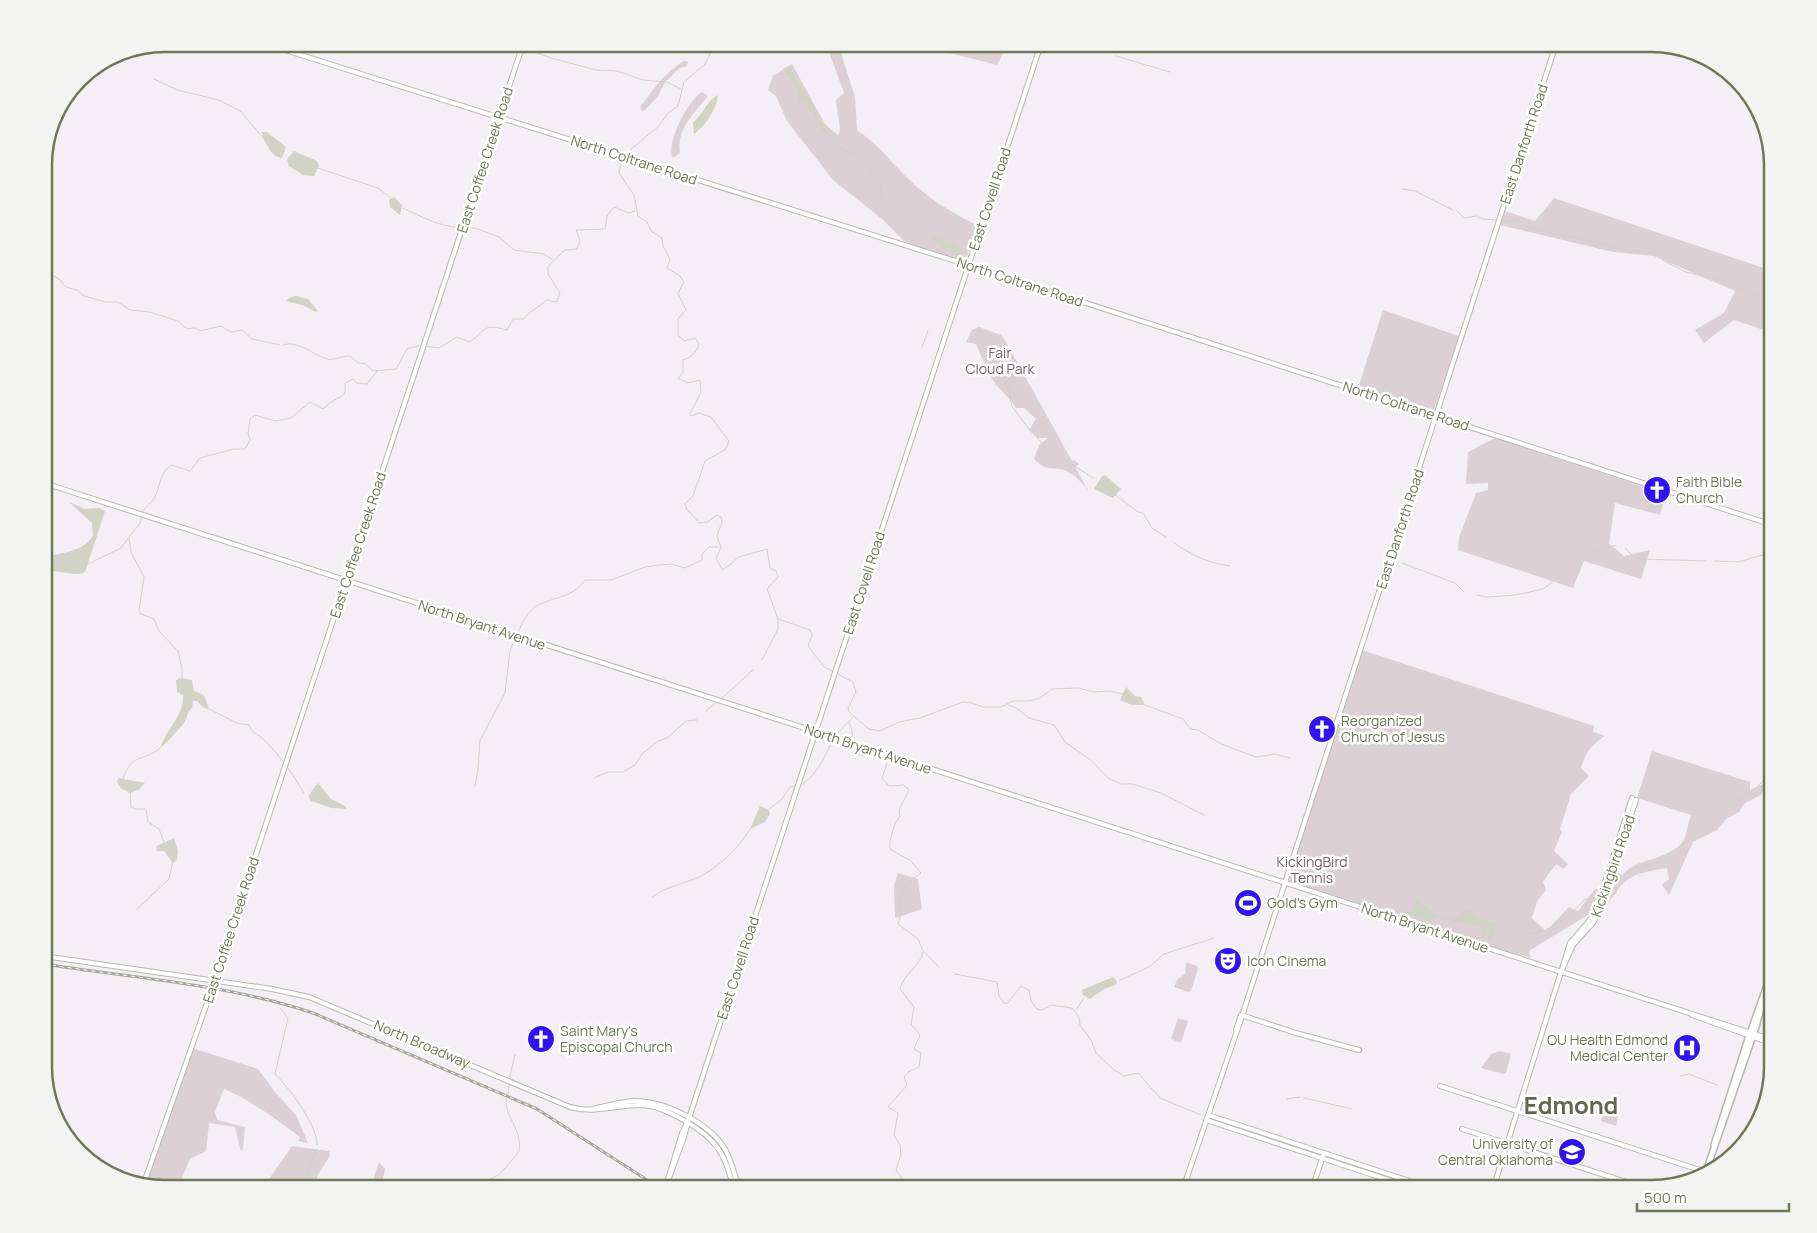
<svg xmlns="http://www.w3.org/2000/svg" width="1817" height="1233" font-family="Manrope,sans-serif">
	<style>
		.green { fill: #dcd0d5 }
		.water { fill: #d0d3c5 }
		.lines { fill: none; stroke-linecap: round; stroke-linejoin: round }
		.stream { stroke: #d0d3c5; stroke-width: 1 }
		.secondary-casing { stroke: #b6baae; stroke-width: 6 }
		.primary-casing { stroke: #b4b8ad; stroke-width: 8 }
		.secondary { stroke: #fff; stroke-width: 4 }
		.primary { stroke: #fff; stroke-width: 5 }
		.rail-casing { stroke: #a4a99b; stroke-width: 3 }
		.rail { stroke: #fff; stroke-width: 1; stroke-dasharray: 4; stroke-linecap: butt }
		.labels { text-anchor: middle; stroke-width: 5; stroke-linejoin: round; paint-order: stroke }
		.street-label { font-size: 14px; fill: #6d7859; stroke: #fff }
		.park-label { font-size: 14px; fill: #7a6068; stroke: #fff }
		.poi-label { font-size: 14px; fill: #6d7859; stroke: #fff; text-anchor: start }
		.town-label { font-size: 24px; font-weight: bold; fill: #5f674f; stroke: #fff }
		.rim { fill: none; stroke: #6d7859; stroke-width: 2.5 }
	</style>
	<rect width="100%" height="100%" fill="#f4eff4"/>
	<path class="green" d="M826,44H838L855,97L857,130C881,146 896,169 917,187C936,203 955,214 976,225L965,264L904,241L882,219L833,180L787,121L776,96L768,90L773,76L792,64L825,124L838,135L840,130L836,100L844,93Z
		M913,44H1008L997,65Z
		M684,61L688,62L687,66L680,68L665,82L658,96L644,111L641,110L640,107C654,89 664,73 684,61Z
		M702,92L708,96C694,114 676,129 680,153L673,158C665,144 688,100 702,92Z
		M1554,198L1773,271V333L1734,320L1704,343L1695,330L1724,313L1735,291L1654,256L1613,252L1500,225L1505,211L1535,221Z
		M1383,310L1459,336L1434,410L1358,388Z
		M979,327L1001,335L1006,342L1072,461L1074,460L1079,464L1075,467L1089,492C1083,483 1072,471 1060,469C1048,468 1044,469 1034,459L1039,445L1048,438H1038L1029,430L1036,419L1024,408H1016C1011,400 1004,394 998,387C988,375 982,358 976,344L966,342L972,330Z
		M1495,438L1666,494L1660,515L1615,503L1609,544L1624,556L1650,550L1641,579L1584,561L1573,588L1458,550L1459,537L1476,493L1488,490V483L1466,484L1468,452Z
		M1362,650L1594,726L1593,732L1605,736C1591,745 1586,752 1581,768L1589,776L1571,794L1560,829L1562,832L1554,851L1568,864L1564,869L1556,864L1543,882L1546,890L1537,901L1532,918L1546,931L1569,907L1578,911L1595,889L1600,888L1591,913L1529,951L1531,958L1518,954L1517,956L1289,882L1302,835Z
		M1652,751L1750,782V790L1763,784L1766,787L1761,795L1745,803L1739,812L1726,819L1717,830L1693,842L1669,895L1662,885L1669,879L1667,868C1633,874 1628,874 1608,903L1604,901L1615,871L1623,875C1634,858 1669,861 1683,841C1687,835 1688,822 1691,815L1637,798Z
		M898,873L918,879L922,909L895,918L894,886Z
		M1186,962L1197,966L1198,969L1191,991L1188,992L1174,987L1177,980L1185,974Z
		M1178,1018L1188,1021L1181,1043L1171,1039Z
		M195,1049L258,1069L275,1092L296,1115L308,1143L298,1141L300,1137C276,1119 252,1101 224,1089L215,1112L217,1120L245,1127L243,1149L241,1151L235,1127L209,1123L206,1151L190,1159L177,1189H165L145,1183L192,1051Z
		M1500,1051L1511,1054L1506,1073L1503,1074L1481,1068L1491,1054Z
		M1593,1102L1619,1110L1616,1126L1601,1121L1602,1116L1588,1111Z
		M292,1146L329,1151L330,1155C324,1168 314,1173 317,1189H262Z
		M379,1162L385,1169L381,1189H370Z"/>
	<path class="water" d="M789,66L813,104L819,120L827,129V134C814,127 818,107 799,101L796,88L783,69Z
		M718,95C717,109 705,126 694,134L693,122C703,115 706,101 718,95Z
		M261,132H267L286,147L282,158C271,157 265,142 261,132Z
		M294,151L317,161L319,166L314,176L303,175L289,166L287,159Z
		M394,197L402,205L400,215L390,207L389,200Z
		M934,236L959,246L961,253L943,249L933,239Z
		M295,296L308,299L318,311L315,312L305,306L286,301L289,298Z
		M1105,475L1121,489L1113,498L1094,489L1102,476Z
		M69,502L85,509L99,508L105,511L85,572C76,578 57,569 44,572V556C60,554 84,551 93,536L92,523Z
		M182,678L192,680L194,691L204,695L209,709L204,708L197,701H193L192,708C186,713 188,717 184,723C182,726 163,747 161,747C167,727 184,717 183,695L177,692L176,680Z
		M1126,687L1135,696L1141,697L1145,705H1132L1120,700Z
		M118,778L145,783L138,790L130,793L121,788L117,782Z
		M318,783L331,799L345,806L346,809L332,808L311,801L308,796Z
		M760,806L768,809L770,814L765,822L750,829Z
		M174,838L178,851L177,860L173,863L164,851H157L156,849L157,846Z
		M1417,901L1439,915L1442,918L1426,921L1401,912L1411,911L1413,904Z
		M1469,909L1483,920L1496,923L1495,932L1489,940L1484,937L1481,927L1454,921L1458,914Z
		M1113,977L1117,981L1116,985L1104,989L1090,999L1083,995L1082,990Z"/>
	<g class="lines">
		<path class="stream" d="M512,44L551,58L596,70L617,71L643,80L667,82L681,89
			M1116,56L1170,72
			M1712,62L1724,69
			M154,79L177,90L219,100L240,111L265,140
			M828,133L843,150L853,153L860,162L868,167L875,183L880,184L882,197L892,209
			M624,155L659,126L668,113L678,106L684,82L705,64L715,44
			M622,158L619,173L634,195L638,216L647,222L651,231L662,238L663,246L670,259L667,268L680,276L684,282L678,293L686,310L678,319V335L684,341L695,338L699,344C696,354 691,357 683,360V372L678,378L687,383L700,380L701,392L690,414L691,416L699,413L711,417L729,441L726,449L705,461L693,496L685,504L687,510L692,514L699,523L708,522L717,515L721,517L722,522L717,536L721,547L716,559L723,570L739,557L767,549L770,568L776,571L778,577L767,589L778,619L810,630L812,635L808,646L824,667L853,682L856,692L848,708L849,712L869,729L880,731L899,722L920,718L963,702L972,703L983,707H1001L1013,701H1029L1040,698L1052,689L1079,688L1093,692L1110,691L1123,694
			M318,168L378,188L391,198
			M1402,189L1415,191L1453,210
			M402,208C423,216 436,227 461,227
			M1457,211L1464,218L1477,216L1482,219L1497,220
			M1502,222L1518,220L1526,226L1553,234L1579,238L1623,250L1657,253L1664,261L1686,272L1721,280L1748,293L1773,300
			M465,227L478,229L499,237L514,250L544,254L553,260
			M44,279L52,275L59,279L66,287L77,290L84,296L106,302H118L130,310L150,312L178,321L187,329L195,328L200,331L221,326L231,332L242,330L252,339L280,345
			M975,333L1008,387L1012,406L1028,428L1046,448L1093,478
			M283,345C299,340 311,354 327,359C334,361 341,356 350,356L358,363L366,364L373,371L396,369L407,349L422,345
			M425,346L439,348L457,337L470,342C488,328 483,324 507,330L513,319H524C530,310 539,308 546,300L557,302L560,293L548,274V266L565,250L577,249L580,241L576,230L605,229L607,216L614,207L629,213L635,211
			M922,347L928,331
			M995,385L998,383
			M1114,494L1138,512L1143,513L1152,528L1166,537
			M143,512C146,505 152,503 155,497C161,485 158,476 171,465L190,471L200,458L234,449H245L250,440L248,433L250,419L255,415L275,421L291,418L310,402L323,409C326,406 329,403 333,401C343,395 346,397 345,383L353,379L357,383L367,384L377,371
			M129,539L131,552L144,577L139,610L141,614L154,619L159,631L178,651L182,668V679
			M1173,542C1191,555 1208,563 1230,566
			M1625,548L1635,558L1642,559L1706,561
			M1715,561L1738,562L1773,552
			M1402,563L1455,583L1464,592
			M88,564L121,548L140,523L142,516
			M1477,595L1487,597L1516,595L1543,589L1591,553L1616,545
			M518,633C521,624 528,610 538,605C555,597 572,598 585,580H611L645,567L659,565L671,564L685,568L702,560V554L709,547H719
			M762,660L778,629V619
			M721,699L753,670
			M1008,705L1015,707L1029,718L1054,725L1065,742L1092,761L1108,778L1121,784H1132L1161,793L1204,815
			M1145,705L1183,719L1190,729L1198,730L1221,744L1256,757L1275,754L1290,758
			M209,709L237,723L249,725C253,734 256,733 262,738C276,750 295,777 304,793
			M705,712L718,701
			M849,722L852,730L853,751L859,755L880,757L887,764L882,778L889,786L904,785L909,790L899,810L900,816C894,824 889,839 890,849L911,861L921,873C915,878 904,884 901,893C898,902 903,913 898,924L918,939L923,951L939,967
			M835,736L853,717
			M594,778L608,772H623L635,765L642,754L658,741L667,738L686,721L697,720
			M123,779C132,751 147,762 161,747
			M800,785C816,778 826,754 833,739
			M475,786L478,770L480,740L505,693L510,650L516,637
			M130,792L131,807L135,809H146L148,822L159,829L164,842
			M768,810L782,799L790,787L796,786
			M652,897C668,886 679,885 697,878C718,868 738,849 750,829
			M1606,899L1616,893L1618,883L1634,869L1657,863L1693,838L1696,830L1731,803L1753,791L1773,771
			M1373,907L1402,912
			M137,909L169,879L173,861
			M1443,919L1453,920
			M1525,933C1544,938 1574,912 1585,899L1598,898
			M955,974L997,982L999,996L1004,1003H1008L1021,986L1029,990L1031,1001L1037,1009L1042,1010L1051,1005L1072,1008L1079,1017L1080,1025L1091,1040L1096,1053L1114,1070L1124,1076L1138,1073L1160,1098L1201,1115
			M1120,980L1149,967L1164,954L1214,938
			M280,1008L288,1018L275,1074C289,1088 317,1124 317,1145
			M1076,1010L1084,998
			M1680,1076L1689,1074L1717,1085
			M509,1079L515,1055
			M508,1094L509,1083
			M1304,1098L1352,1109
			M1287,1099L1300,1097
			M302,1189L303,1187H300L299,1183L307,1174L317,1149
			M472,1189L500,1174L519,1152C523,1127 501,1114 507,1096
			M903,1189V1180L896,1170L901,1154L900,1145L894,1135L898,1113L888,1107L907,1085L904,1077L908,1072L919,1067L921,1053L914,1049L920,1035L911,1024L914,1007L900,989C904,973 920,967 923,952"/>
		<g class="secondary-casing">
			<path id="secondary" d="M266,44L968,265L1773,525
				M44,483L1773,1040
				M44,956L272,989L309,997L570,1107C595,1114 617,1105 642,1105C664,1106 704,1129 717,1147C726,1159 730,1175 734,1189
				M1561,972L1573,945L1593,923L1599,912L1636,800
				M1241,1015L1296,1033L1359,1050
				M1692,1015L1773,1044
				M1236,1030L1241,1015
				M1440,1086L1706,1172
				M592,1109C605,1106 620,1102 633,1101C664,1100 709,1123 725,1149C732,1162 735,1176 739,1189
				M1208,1115L1434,1189
				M1206,1120L1416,1189
				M1462,1129L1648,1189
				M144,1183L207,1003L523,44
				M666,1186L684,1137L689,1118L1041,44
				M665,1189L682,1133L687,1123
				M1183,1189L1241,1019L1556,44
				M1312,1189L1323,1156
				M1493,1189L1561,972L1570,943L1589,921L1596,910L1632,798"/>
		</g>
		<g class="primary-casing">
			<path id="primary" d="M1714,1145L1747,1042L1773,968
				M1704,1177L1756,1027L1766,988"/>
		</g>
		<use href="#secondary" class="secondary"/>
		<use href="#primary" class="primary"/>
		<g class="rail-casing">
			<path id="rail" d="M44,964C133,978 227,984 313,1013L537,1109L661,1189"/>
		</g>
		<use href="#rail" class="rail"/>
	</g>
	<defs>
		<g id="church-disc" transform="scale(1.4375)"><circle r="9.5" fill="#3013f0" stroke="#fff"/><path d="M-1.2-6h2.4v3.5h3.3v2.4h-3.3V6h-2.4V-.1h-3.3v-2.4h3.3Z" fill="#fff"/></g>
		<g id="stadium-disc" transform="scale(1.4375)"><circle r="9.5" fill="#3013f0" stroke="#fff"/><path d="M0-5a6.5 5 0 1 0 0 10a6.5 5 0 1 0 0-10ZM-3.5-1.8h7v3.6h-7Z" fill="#fff"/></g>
		<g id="theatre-disc" transform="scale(1.4375)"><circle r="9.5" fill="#3013f0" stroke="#fff"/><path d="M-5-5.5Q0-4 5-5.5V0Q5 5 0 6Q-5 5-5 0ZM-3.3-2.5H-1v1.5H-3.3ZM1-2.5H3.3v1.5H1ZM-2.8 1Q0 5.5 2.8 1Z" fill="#fff"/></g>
		<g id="hospital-disc" transform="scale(1.4375)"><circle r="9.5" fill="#3013f0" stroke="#fff"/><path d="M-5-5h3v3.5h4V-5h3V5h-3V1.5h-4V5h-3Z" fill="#fff"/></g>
		<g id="university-disc" transform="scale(1.4375)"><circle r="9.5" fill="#3013f0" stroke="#fff"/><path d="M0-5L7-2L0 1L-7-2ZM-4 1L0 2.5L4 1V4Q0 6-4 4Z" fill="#fff"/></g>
	</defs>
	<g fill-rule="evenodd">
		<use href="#church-disc" x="1657" y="490"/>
		<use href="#church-disc" x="1322" y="729"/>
		<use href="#stadium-disc" x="1248" y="903"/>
		<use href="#theatre-disc" x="1228" y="961"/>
		<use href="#church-disc" x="541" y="1039"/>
		<use href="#hospital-disc" x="1687" y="1048"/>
		<use href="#university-disc" x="1572" y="1152"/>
	</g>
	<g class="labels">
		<g class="street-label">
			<text transform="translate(1524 144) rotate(-72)" y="5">East Danforth Road</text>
			<text transform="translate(485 160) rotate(-72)" y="5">East Coffee Creek Road</text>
			<text transform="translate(634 160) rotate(18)" y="5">North Coltrane Road</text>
			<text transform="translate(990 199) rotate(-72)" y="5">East Covell Road</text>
			<text transform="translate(1020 282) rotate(18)" y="5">North Coltrane Road</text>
			<text transform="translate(1406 406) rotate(18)" y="5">North Coltrane Road</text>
			<text transform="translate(1400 529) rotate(-72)" y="5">East Danforth Road</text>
			<text transform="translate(358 545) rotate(-72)" y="5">East Coffee Creek Road</text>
			<text transform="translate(864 583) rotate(-72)" y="5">East Covell Road</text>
			<text transform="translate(482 625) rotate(18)" y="5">North Bryant Avenue</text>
			<text transform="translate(868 749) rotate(18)" y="5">North Bryant Avenue</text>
			<text transform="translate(1613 866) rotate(-71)" y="5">Kickingbird Road</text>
			<text transform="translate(1425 928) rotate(18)" y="5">North Bryant Avenue</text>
			<text transform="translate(231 930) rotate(-72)" y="5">East Coffee Creek Road</text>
			<text transform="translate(738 968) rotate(-72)" y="5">East Covell Road</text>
			<text transform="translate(422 1044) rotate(23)" y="5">North Broadway</text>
		</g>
		<g class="park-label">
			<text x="1000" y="358">Fair<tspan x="1000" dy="16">Cloud Park</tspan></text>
			<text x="1312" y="867">KickingBird<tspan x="1312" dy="16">Tennis</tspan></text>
		</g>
		<g class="poi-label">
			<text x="1676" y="487">Faith Bible<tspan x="1676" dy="16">Church</tspan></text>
			<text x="1341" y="726">Reorganized<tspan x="1341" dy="16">Church of Jesus</tspan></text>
			<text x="1267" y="908">Gold's Gym</text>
			<text x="1247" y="966">Icon Cinema</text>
			<text x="560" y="1036">Saint Mary's<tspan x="560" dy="16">Episcopal Church</tspan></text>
			<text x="1668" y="1045" text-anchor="end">OU Health Edmond<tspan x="1668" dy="16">Medical Center</tspan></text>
			<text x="1553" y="1149" text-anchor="end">University of<tspan x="1553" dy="16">Central Oklahoma</tspan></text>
		</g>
		<g class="town-label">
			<text x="1571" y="1114">Edmond</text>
		</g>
	</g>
	<path d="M0 0H1817V1233H0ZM165 52H1651A113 113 0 0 1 1764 165V1067A113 113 0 0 1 1651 1180H165A113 113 0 0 1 52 1067V165A113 113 0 0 1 165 52Z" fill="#f3f4f2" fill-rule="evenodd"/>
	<path class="rim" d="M165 52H1651A113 113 0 0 1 1764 165V1067A113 113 0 0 1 1651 1180H165A113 113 0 0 1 52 1067V165A113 113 0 0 1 165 52Z"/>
	<path d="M1637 1203v8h152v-8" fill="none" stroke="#6d7859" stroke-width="2.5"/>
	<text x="1644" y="1203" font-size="15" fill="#6d7859" stroke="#ffffff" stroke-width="4" paint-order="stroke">500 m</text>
</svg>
